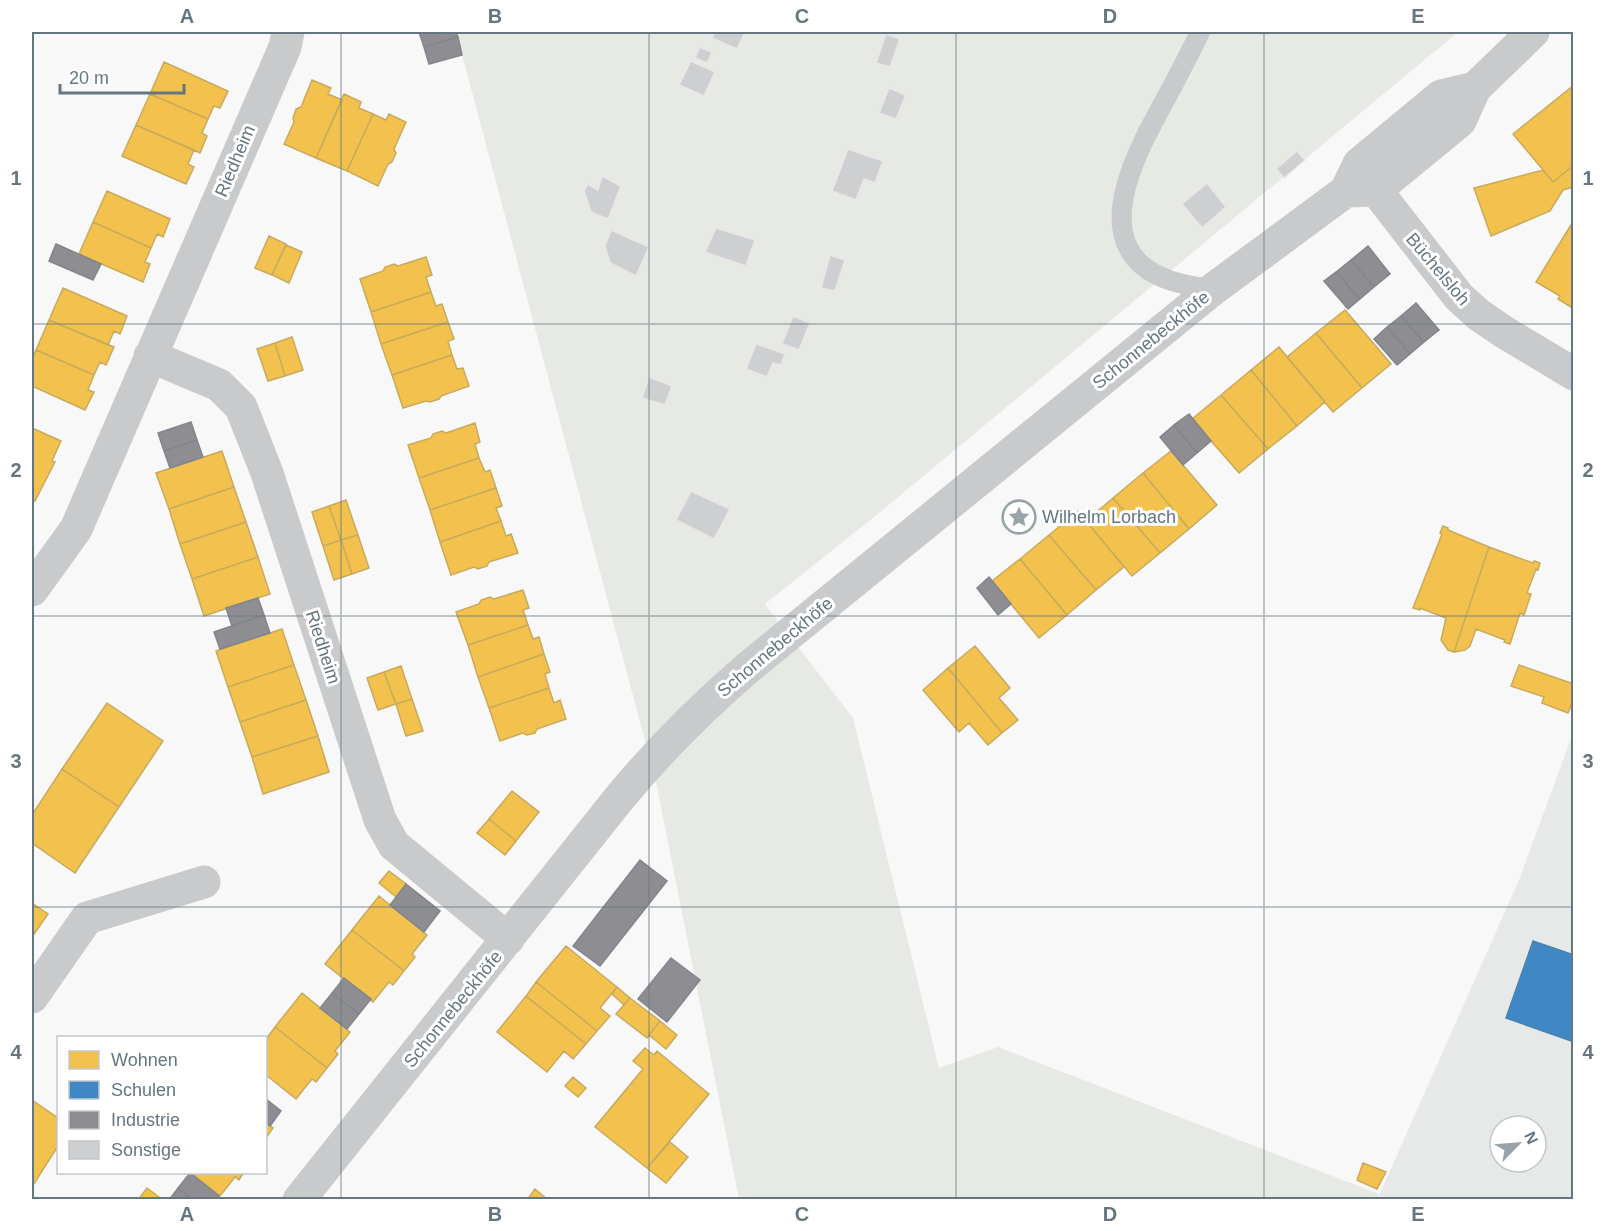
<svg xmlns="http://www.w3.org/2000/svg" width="1605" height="1231" font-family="Arial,sans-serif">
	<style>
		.built { fill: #e7e8e8; fill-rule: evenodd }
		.green { fill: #e7e9e5 }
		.homes { fill: #f2c14e; stroke: #c8aa5d; stroke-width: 1.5 }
		.schools { fill: #3f88c5; stroke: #4b83b0; stroke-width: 1.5 }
		.industry { fill: #8d8d92; stroke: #81868c; stroke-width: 1.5 }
		.building { fill: #cdcfd0; stroke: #e8e8e8; stroke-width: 1.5 }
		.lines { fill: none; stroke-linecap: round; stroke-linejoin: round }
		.service { stroke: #c9cacb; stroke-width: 20 }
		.minor { stroke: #c9cacb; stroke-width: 33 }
		.tertiary { stroke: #c9cacb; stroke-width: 33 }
		.grid { fill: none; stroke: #66767f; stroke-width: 1.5; stroke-opacity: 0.55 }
		.labels { text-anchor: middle; stroke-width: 6; stroke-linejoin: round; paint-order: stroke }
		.street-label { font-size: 18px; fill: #66767f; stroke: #fff }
		.poi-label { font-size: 18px; fill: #66767f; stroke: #fff; text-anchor: start }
		.neatline { fill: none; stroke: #66767f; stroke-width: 2 }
		.grid-label { font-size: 20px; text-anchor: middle; font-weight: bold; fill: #66767f }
	</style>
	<rect width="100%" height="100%" fill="#f8f8f8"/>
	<path class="built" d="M1573,733V1199L1377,1200L1519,880ZM1500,1126H1536V1162H1500Z"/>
	<path class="green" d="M456,32H1458L879,513L765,604L853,718L939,1068L998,1047L1379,1194L1377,1199H739L656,782Z"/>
	<path class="homes" d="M164,62L228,91L220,108L214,106L208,119L150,94Z
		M312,80L331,88L328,94L342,100L316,158L284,144L294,122L293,118L296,109L301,107Z
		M1574,85V165L1553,182L1513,134Z
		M150,94L208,119L202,133L207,136L200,153L136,125Z
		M344,94L361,102L359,108L373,114L347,171L316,158Z
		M373,114L386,120L389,114L406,122L394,149L396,153L392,162L388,164L378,186L347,171Z
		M136,125L194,150L188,164L194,167L186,184L122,156Z
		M1574,165V187L1563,190L1550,211L1491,236L1474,188L1543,170L1553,182Z
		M107,191L170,219L163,237L157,234L151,248L93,222Z
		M1574,220V309L1558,299L1560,296L1536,282Z
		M93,222L151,248L145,262L150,264L143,282L79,254Z
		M269,236L286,244L272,275L255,268Z
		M286,245L302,252L289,283L272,275Z
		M426,257L432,275L426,277L431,292L371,312L360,279L383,271L385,267L394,264L398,266Z
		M63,288L127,316L120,334L114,331L108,345L49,320Z
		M431,292L436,306L442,304L448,322L381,344L371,312Z
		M1345,310L1391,364L1362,388L1316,333Z
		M49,320L114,347L106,365L100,362L94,375L36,350Z
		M448,322L454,339L448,341L452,355L392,375L381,344Z
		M1316,333L1362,388L1333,412L1287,357Z
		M292,337L303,370L285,376L275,343Z
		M275,343L285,376L268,381L257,349Z
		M1279,347L1325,402L1297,426L1251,370Z
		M36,350L94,375L88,390L94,392L85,410L32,386V360Z
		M452,355L457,369L463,368L469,386L441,396L439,399L430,402L426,401L403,408L392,375Z
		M1251,370L1297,426L1268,449L1221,395Z
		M1221,395L1268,449L1239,473L1192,419Z
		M475,423L480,442L475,444L479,458L419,478L408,445L431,438L433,434L442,431L446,433Z
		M32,428L61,441L52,461L55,462L35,501L32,499Z
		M222,451L234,487L169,509L156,473Z
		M1171,451L1217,505L1189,529L1143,473Z
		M479,458L485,472L490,470L496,488L430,510L419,478Z
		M1143,473L1189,529L1160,553L1113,498Z
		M234,487L246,522L180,544L169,509Z
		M496,488L502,506L496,508L501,521L440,542L430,510Z
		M1113,498L1160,553L1132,576L1086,521Z
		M346,500L358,535L341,540L329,506Z
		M329,506L341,540L323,546L312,512Z
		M1078,511L1124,567L1096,590L1049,535Z
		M501,521L506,536L511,534L518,553L489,562L487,566L478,569L474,567L451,575L440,542Z
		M246,522L258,557L192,579L180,544Z
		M1443,526L1448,528V530L1489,547L1454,652L1448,650L1441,640L1446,618L1420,608V610L1413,608L1442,534L1440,533Z
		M358,535L369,568L352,574L341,540Z
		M1049,535L1096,590L1067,615L1020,559Z
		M341,540L352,574L334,580L323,546Z
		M1489,547L1533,563L1534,561L1540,563L1538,570L1536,569L1527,593L1531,594L1524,615L1520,613L1510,644L1504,642L1505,640L1476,629L1470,646L1465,650L1454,652Z
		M258,557L270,594L204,616L192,579Z
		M1020,559L1067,615L1039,638L992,581Z
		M523,590L529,608L523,610L528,625L468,645L456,612L479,604L481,600L490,597L494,599Z
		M528,625L533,639L539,637L544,654L478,677L468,645Z
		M282,629L294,665L228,687L216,651Z
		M975,646L1010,688L999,698L1018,720L1002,733L948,668Z
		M544,654L550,672L545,674L549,688L489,708L478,677Z
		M294,665L306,700L240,722L228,687Z
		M1519,665L1574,684V698L1568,713L1542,703L1544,697L1511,686Z
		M401,666L412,699L396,704L384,672Z
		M948,668L1002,733L988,745L969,723L959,732L923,690Z
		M384,672L396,704L378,710L367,678Z
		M549,688L554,703L560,700L566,719L537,729L535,733L527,735L523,733L500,741L489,708Z
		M412,699L423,731L406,736L396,704Z
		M306,700L318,736L252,757L240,722Z
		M107,703L163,741L119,807L62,769Z
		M318,736L329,772L263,794L252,757Z
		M62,769L119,807L75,873L32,843V815Z
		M512,791L539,812L516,841L489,819Z
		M489,819L516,841L505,855L477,833Z
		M389,871L406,884L396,897L379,883Z
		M379,896L427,935L412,954L415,957L404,971L352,930Z
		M32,903L48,914L32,937Z
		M352,930L404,971L393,985L389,982L373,1002L325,964Z
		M566,946L617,987L600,1008L610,1016L597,1031L536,982Z
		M536,982L597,1031L586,1044L526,996Z
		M617,987L630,998L624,1005L612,994Z
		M302,993L350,1032L335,1051L338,1054L327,1068L275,1027Z
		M526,996L586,1044L573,1059L564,1051L547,1072L497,1032Z
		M630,998L660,1021L647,1038L616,1014Z
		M660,1021L677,1035L666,1049L649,1035Z
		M275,1027L327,1068L316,1082L312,1079L296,1099L266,1075V1039Z
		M645,1048L654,1055L657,1051L709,1094L647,1168L595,1127L643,1069L633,1061Z
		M573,1077L586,1088L578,1097L565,1086Z
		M32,1100L58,1118V1146L32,1187Z
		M266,1122L273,1128L266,1138Z
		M670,1142L688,1157L666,1183L647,1168Z
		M1363,1163L1386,1172L1377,1189L1357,1180Z
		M244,1172L239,1180L235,1177L220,1196L190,1172Z
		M147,1188L163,1200H138Z
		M535,1189L548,1200H527Z"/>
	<path class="schools" d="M1533,941L1574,955V1042L1506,1018Z"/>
	<path class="industry" d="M419,32H456L458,37L424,47Z
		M458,37L462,55L429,64L424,47Z
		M56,244L101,264L93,280L49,261Z
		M1368,246L1390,274L1374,287L1351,260Z
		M1351,260L1374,287L1360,299L1336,272Z
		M1336,272L1360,299L1348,309L1324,281Z
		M1416,303L1439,330L1424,342L1401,316Z
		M1401,316L1424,342L1410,354L1387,327Z
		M1387,327L1410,354L1397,365L1374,339Z
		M1189,414L1211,441L1197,453L1174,425Z
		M191,422L197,440L164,451L158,433Z
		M1174,425L1197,453L1183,465L1160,437Z
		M197,440L203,457L170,468L164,451Z
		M989,577L1011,604L998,615L977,588Z
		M258,598L264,615L232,626L226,608Z
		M264,615L270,633L220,649L214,632Z
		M640,860L667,881L600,966L573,946Z
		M406,884L440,911L424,932L390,905Z
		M671,958L700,980L667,1022L638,999Z
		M344,978L371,999L359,1014L332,993Z
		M332,993L359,1014L347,1029L320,1008Z
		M266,1099L281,1111L270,1126L266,1122Z
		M190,1173L219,1196L216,1200H193L178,1188Z
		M178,1188L193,1200H169Z"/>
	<path class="building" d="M715,32H745L737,49L712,38Z
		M886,34L900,39L890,67L876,63Z
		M700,47L712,52L707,63L695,58Z
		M691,61L715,72L704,96L679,85Z
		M889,88L906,95L896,119L879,113Z
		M848,149L883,161L875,183L864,179L856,200L832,191Z
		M1297,151L1305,160L1284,178L1276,169Z
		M602,176L621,186L608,219L591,212L584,191L588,184L598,190Z
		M1207,183L1226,207L1202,228L1182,204Z
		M716,228L755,240L746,266L705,252Z
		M611,230L649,247L636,276L610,263L605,246Z
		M830,255L845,260L835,291L821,288Z
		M793,316L810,323L799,350L782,344Z
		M756,344L785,354L781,365L773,363L767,377L746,369Z
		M649,377L672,386L665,405L642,398Z
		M691,491L730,509L714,539L676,520Z"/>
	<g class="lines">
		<path class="service" d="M1200,32C1191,51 1181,70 1171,89C1147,134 1091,223 1143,266C1162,282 1189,285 1212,290"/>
		<path class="minor" d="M1376,190L1459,297L1479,315L1504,332L1574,374
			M150,356L219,385L241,407L267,473L380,820L394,845L508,939
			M32,590L76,529L285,47L288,32
			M32,997L87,918L204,882"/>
		<path class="tertiary" d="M1346,191L1376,190L1460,121L1475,88L1533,32
			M299,1200L617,801C657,752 701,708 750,666L1212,290L1346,191L1359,164L1441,96L1475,88"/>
	</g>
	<path class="grid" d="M341,32V1200M649,32V1200M956,32V1200M1264,32V1200M32,324H1574M32,616H1574M32,907H1574"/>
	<defs>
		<g id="sight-ring" transform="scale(1.725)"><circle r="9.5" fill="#fff" stroke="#99a4a9" stroke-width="1.5"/><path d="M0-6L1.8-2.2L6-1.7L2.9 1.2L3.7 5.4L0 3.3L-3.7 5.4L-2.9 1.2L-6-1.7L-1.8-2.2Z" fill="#99a4a9"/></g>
	</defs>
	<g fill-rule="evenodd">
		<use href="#sight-ring" x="1019" y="517"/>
	</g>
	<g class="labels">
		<g class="street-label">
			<text transform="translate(235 161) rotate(-67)" y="6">Riedheim</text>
			<text transform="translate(1438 269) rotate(50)" y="6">Büchelsloh</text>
			<text transform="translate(1151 340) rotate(-39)" y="6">Schonnebeckhöfe</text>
			<text transform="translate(323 647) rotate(72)" y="6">Riedheim</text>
			<text transform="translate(775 647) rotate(-40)" y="6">Schonnebeckhöfe</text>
			<text transform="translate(453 1009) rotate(-51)" y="6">Schonnebeckhöfe</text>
		</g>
		<g class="poi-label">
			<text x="1042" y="523">Wilhelm Lorbach</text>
		</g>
	</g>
	<rect width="1605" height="1231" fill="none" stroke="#ffffff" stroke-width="66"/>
	<rect x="57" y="1036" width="210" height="138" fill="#ffffff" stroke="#c2c8cc" stroke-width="1.5"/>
	<rect x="69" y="1051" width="30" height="18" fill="#f2c14e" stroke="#c2c8cc" stroke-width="1.5"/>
	<text x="111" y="1066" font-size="18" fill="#66767f">Wohnen</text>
	<rect x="69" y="1081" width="30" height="18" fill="#3f88c5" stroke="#c2c8cc" stroke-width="1.5"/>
	<text x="111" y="1096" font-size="18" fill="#66767f">Schulen</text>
	<rect x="69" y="1111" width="30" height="18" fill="#8d8d92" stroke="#c2c8cc" stroke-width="1.5"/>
	<text x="111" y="1126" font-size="18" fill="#66767f">Industrie</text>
	<rect x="69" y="1141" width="30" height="18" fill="#cdcfd0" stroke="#c2c8cc" stroke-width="1.5"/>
	<text x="111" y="1156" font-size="18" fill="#66767f">Sonstige</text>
	<g transform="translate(1518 1144) rotate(65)"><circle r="28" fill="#ffffff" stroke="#c2c8cc" stroke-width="1.5"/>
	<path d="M0-4.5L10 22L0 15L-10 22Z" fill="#99a4a9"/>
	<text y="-9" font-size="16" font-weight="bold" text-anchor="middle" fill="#66767f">N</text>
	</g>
	<path d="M60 84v9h124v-9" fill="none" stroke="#66767f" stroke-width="3"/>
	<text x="69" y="84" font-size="18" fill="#66767f" stroke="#ffffff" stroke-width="4.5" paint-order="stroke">20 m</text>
	<rect x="33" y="33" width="1539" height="1165" class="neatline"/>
	<g class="grid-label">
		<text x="187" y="23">A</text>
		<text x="495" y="23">B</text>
		<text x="802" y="23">C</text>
		<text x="1110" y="23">D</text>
		<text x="1418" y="23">E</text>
		<text x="16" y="185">1</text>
		<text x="1588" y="185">1</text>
		<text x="16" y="477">2</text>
		<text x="1588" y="477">2</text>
		<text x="16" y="768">3</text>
		<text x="1588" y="768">3</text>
		<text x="16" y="1059">4</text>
		<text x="1588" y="1059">4</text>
		<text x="187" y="1221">A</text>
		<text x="495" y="1221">B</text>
		<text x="802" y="1221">C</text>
		<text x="1110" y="1221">D</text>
		<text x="1418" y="1221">E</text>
	</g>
</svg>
